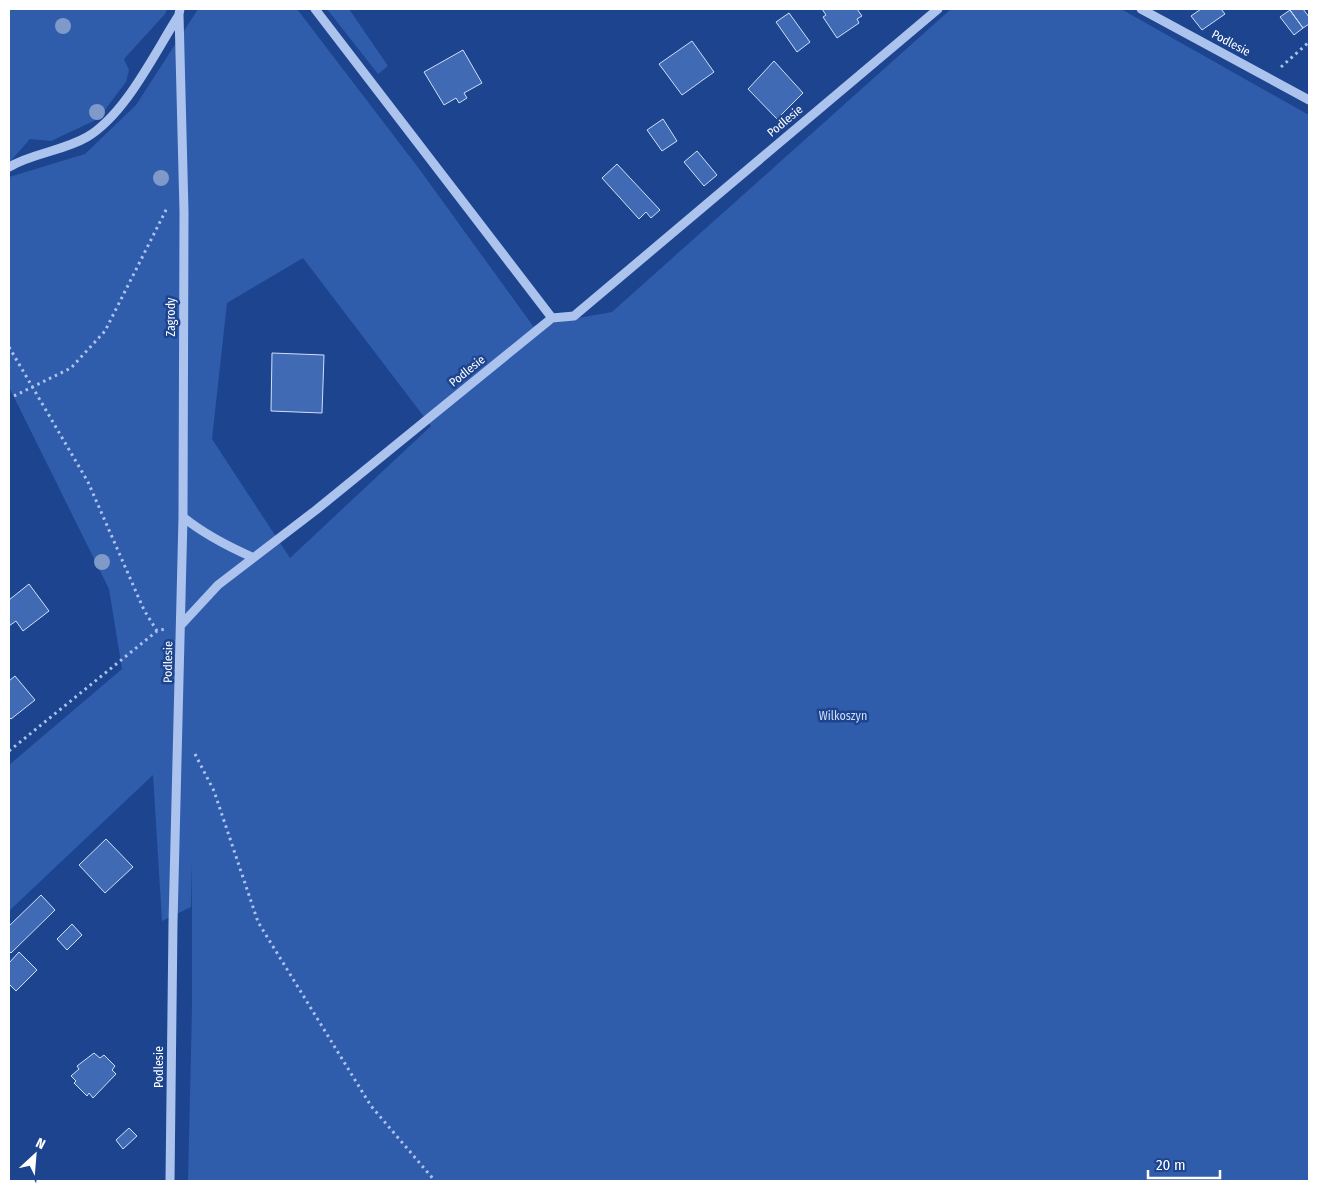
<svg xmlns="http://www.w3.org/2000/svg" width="1318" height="1190" font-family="'Fira Sans Condensed',sans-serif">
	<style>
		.green { fill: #305cac; fill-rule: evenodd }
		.building { fill: #416ab4; stroke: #d0dff9 }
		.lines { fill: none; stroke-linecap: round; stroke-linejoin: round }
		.path { stroke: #abc3ed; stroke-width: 3; stroke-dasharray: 2.5 4; stroke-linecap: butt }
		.minor { stroke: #abc3ed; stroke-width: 9 }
		.tree { fill: #7f99c9 }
		.labels { text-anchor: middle; stroke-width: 5; stroke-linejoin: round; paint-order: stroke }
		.street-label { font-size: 12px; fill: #fff; stroke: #1d448e }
		.park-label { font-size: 12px; fill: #d0dff9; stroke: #1d448e }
	</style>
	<rect width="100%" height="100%" fill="#1d448e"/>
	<path class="green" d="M9,9H167L165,14L124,59L129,70L126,82L98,119L51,141L30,139L9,163Z
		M198,9H297L420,170L533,326L612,312L951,9H1121L1309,115V1181H188L192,1007V860L191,907L162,921L153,775L9,911V765L122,669L109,589L9,387V177L85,154L136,105ZM303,258L431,426L290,558L212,439L227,303Z
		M327,9H349L388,66L378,74Z"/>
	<path class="building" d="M822,9H857L862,16L857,19L859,23L837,38L823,17L826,15Z
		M1201,9H1221L1225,14L1202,30L1191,16Z
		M1289,9H1303L1309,17V24L1303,28Z
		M1290,10L1303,28L1294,35L1280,17Z
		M789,13L810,42L797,52L776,22Z
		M692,41L714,72L682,95L659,64Z
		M463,50L482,83L464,93L467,98L459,103L456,98L444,105L424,72Z
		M774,61L803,93L777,119L748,89Z
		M663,119L677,141L662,151L647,130Z
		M697,151L717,175L704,186L684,162Z
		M617,164L660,210L651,218L646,212L639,219L602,178Z
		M272,353L324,355L322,413L271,411Z
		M29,584L49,611L23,631L16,621L9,626V600Z
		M15,676L35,700L11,719L9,717V681Z
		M106,839L133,867L105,893L79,865Z
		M41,895L55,910L11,953L9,951V926Z
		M72,924L82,935L67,950L57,939Z
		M19,952L37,970L16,991L9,984V963Z
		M94,1053L100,1058L104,1055L115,1066L112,1070L116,1074L93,1098L89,1093L87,1096L74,1083L76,1081L71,1076L79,1069L77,1066Z
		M129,1128L137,1136L123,1149L116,1140Z"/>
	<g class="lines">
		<path class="path" d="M1281,67L1309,42
			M9,347L88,482L144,610L157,631
			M14,396L71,368L105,331L167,208
			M9,751L157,631L165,629
			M195,754L214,791L258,922L371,1106L435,1181"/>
		<path class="minor" d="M315,9L552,318
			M1141,9L1309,100
			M9,167C33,153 63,151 87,137C126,114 155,52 179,15
			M183,517C204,534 227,546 252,557
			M181,625L218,585L316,510L552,318L574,316L938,9
			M170,1181L173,923L183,517L184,212L179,14L180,9"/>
	</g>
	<g class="tree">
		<circle cx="63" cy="26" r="8"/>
		<circle cx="97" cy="112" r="8"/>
		<circle cx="161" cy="178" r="8"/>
		<circle cx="102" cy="562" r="8"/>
	</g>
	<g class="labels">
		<g class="street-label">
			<text transform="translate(1231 43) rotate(28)" y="4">Podlesie</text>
			<text transform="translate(785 121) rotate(-40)" y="4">Podlesie</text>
			<text transform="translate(171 317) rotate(-90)" y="4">Zagrody</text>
			<text transform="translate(467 371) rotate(-39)" y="4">Podlesie</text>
			<text transform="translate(168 662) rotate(-89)" y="4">Podlesie</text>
			<text transform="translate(159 1067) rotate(-90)" y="4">Podlesie</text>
		</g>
		<g class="park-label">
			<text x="843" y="720">Wilkoszyn</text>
		</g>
	</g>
	<rect width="1318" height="1190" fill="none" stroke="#ffffff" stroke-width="20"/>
	<g transform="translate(35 1155) rotate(26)" stroke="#1d448e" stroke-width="4" paint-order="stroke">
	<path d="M0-4L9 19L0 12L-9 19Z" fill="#ffffff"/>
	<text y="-8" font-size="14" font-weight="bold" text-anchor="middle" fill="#ffffff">N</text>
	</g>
	<path d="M1148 1170v8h72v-8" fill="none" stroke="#ffffff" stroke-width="2.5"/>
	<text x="1156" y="1170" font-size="15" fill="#ffffff" stroke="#1d448e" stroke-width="4" paint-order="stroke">20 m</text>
</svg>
